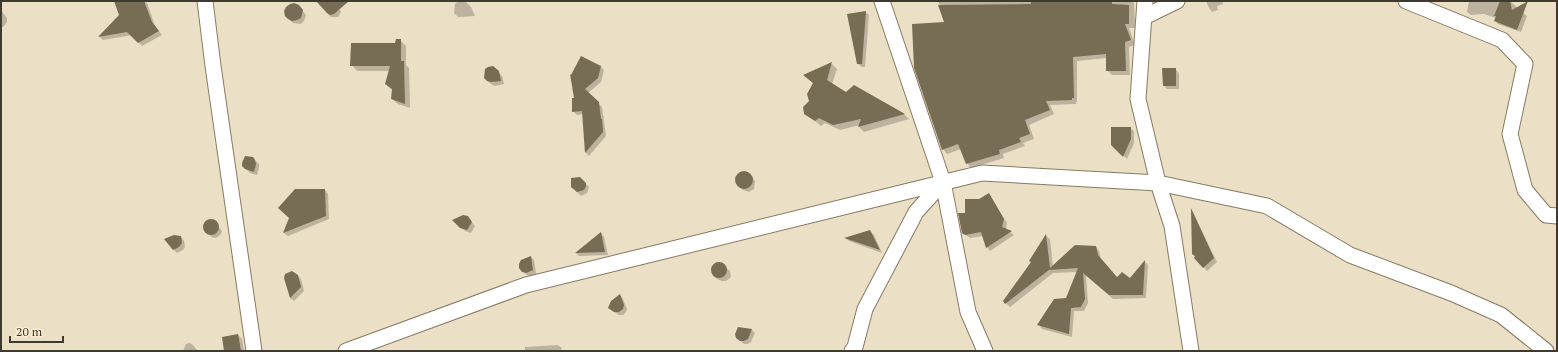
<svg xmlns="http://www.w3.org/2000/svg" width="1558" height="352" font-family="'PT Serif',serif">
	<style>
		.shadow { fill: #0003 }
		.building { fill: #776c54 }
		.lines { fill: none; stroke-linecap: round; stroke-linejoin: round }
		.street-casing { stroke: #867b63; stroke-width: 17 }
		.street { stroke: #fff; stroke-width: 15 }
	</style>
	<rect width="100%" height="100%" fill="#ebdfc5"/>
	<path class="shadow" d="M118,1H144L147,3L155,26L162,35L142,46L132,35L103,40L100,37L120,16Z
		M458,1H465L471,7L475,16L458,17L454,13L455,4Z
		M938,1H1134L1135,28H1129L1135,45L1129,47L1130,75H1112L1107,70V58L1077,61V102H1076V104L1050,105L1054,114L1029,125L1034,139L1023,143L1025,146L1003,154L1004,158L971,168L967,163L961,149L947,154L943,149L946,23Z
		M1206,1H1222L1223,4L1217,6L1218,10L1212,12L1209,8Z
		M1469,1H1510L1527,16L1521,32L1498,24L1495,21L1496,18L1484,14L1471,15L1467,12Z
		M338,6L341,12L338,17H331L327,13Z
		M1,10L7,18V22L3,27H1Z
		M302,10L306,15L304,21L301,24L293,23L289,19Z
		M865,12L869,15L865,67H862L858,64Z
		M400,40L406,46V65L409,68L410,108L398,104L392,99V90L386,84L389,71H357L352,65L396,44Z
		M832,64L837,69L832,84L846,93L855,86L904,114L909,119L864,132L859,127L860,125L840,130L825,123L821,126L805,113L811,102L813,83L804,75Z
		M600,66L604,70L601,82L588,93L602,107L606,136L589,156L586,153L584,114L577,115L573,111L575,99Z
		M1175,69L1179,73V89H1167L1164,85Z
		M498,72L502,76L504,84L495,86L491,84L487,80Z
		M1130,128L1134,131V143L1127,159L1112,144Z
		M253,158L259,164V168L257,175L250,173L246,169Z
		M745,172L749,174L755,181L754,189L749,192L743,190L736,183L738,175Z
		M585,183L589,187L587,193L581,196L576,191Z
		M325,190L328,194L329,219L288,236L284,233L290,218Z
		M989,195L1007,223L1006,229L1014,235L990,251L987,247L983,236L970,238L963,233L966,214L980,200Z
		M1192,211L1217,262L1207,271L1193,254Z
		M467,217L475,226L471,233L465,231L454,220Z
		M214,221L222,231L221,234L216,238L212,237L204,230L205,224L207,222Z
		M870,231L874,235L882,253L849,241L846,238Z
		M601,233L604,237L608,255L579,256L576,253Z
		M1046,236L1050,239L1053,267L1096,247L1099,251L1101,260L1118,279H1130L1145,262L1148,265L1146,298L1113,299L1086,275L1088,303L1084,311H1074L1072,337L1042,329L1039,325L1067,299L1077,272L1053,273L1010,307L1004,301L1032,262L1031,260Z
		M181,237L184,241L185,247L183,250L177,253L173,249Z
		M531,257L534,260L536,274L530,276L527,275L523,271Z
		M720,263L730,271L731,277L726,281H722L717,279L713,276L712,270L713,266Z
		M297,275L301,279L304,291L294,301L290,298Z
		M620,295L623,299L627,309L626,312L623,315H619L613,311Z
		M752,330L755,333L751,342L748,344H744L737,338Z
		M238,335L242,339L244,351H225Z
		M189,343L192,344L198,351H183L186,344Z
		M558,345L562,348L560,351H525V347Z"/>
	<path class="building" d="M114,1H144L152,22L159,31L138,43L127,32L98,37L119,15Z
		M316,1H349L334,14L330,15L327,13Z
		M1031,1H1112V4L1129,5V24H1125L1131,40L1125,42L1126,71H1106V54L1073,57L1074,98H1072V100L1046,101L1050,110L1025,120L1030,134L1019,138L1021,142L999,150L1000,154L966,164L958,144L942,150L914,68L912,24L944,22L938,5L1031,4Z
		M1500,1H1510L1512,10L1528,1L1517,30L1494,21L1496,16H1494Z
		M294,3L299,5L303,10L301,18L297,20L292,21L288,19L285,16L284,11L286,7L290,4Z
		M866,11L862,64H857L847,14Z
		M396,39H401V61H404L405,104L391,99L392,89L385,84L390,66H350L351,43H395Z
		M581,56L601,66L598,78L585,89L599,102L601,119H602L603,132L585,153L582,111L572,112V98H574L570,74L571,75Z
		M832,62L827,80L846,92L854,85L905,114L858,127L861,119L833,125L819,118L815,121L804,114L803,107L809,101L807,94L813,83L803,75Z
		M493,66L499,71L501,81L491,82L487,81L484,78L485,69L488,67Z
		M1162,68H1176V86H1163Z
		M1111,127H1131V139L1123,157L1111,145Z
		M245,156L253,157L255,160L256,164L254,172L245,169L242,166V163Z
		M735 180a9 9 0 1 1 18 0a9 9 0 1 1-18 0Z
		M580,177L586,183V186L584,190L577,192L571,187V178Z
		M295,189H325L326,216L283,233L289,218L278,208Z
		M989,193L1004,219L1002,227L1012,231L986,248L981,232L965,235L962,233L958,213H965V199H979Z
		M1191,208L1214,258L1203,268L1194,258L1195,256L1192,254Z
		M463,215L468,216L472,222L467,230L460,228L452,220Z
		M203 227a8 8 0 1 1 16 0a8 8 0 1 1-16 0Z
		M870,230L880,250L844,238Z
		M601,232L605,252L575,253Z
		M1046,234L1050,268L1075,245L1096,246L1098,255L1117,277L1122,272L1130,278L1145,260L1143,295H1109L1083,273L1085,299L1081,307L1071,308L1069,334L1037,325L1054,299L1066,298L1078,268L1049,270L1005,304L1003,301L1031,262L1029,261Z
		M174,235L181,236L182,243L179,247L173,250L164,239Z
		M531,256L533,270L526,273L522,272L519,268V264L521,260Z
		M711 270a8 8 0 1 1 16 0a8 8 0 1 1-16 0Z
		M292,271L298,275L301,287L290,298L284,278L285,274Z
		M620,294L624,305L623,309L619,312H614L608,308L611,301Z
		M738,327L752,329L748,339L744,341H740L736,338L735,334Z
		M238,334L241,351H224L222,337Z"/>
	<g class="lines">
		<g class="street-casing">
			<path id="street" d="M205,1L213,66L254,351
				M882,1L943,182L968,312L985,351
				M1145,1L1138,99L1158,183L1172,226L1191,351
				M1406,1L1502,40L1525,64L1510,134L1525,190L1546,215L1557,216
				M1144,17L1177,1
				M346,351L526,285L982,173L1158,183L1267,206L1350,255L1451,293L1501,315L1546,351
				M852,351L855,347L865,309L916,212L943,182"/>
		</g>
		<use href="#street" class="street"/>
	</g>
	<rect width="1558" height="352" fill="none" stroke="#3e3a2f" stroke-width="4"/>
	<path d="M10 336v6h53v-6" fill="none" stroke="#3e3a2f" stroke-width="2"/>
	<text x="16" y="336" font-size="12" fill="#3e3a2f" stroke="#f9ecd2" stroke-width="3" paint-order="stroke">20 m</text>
</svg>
